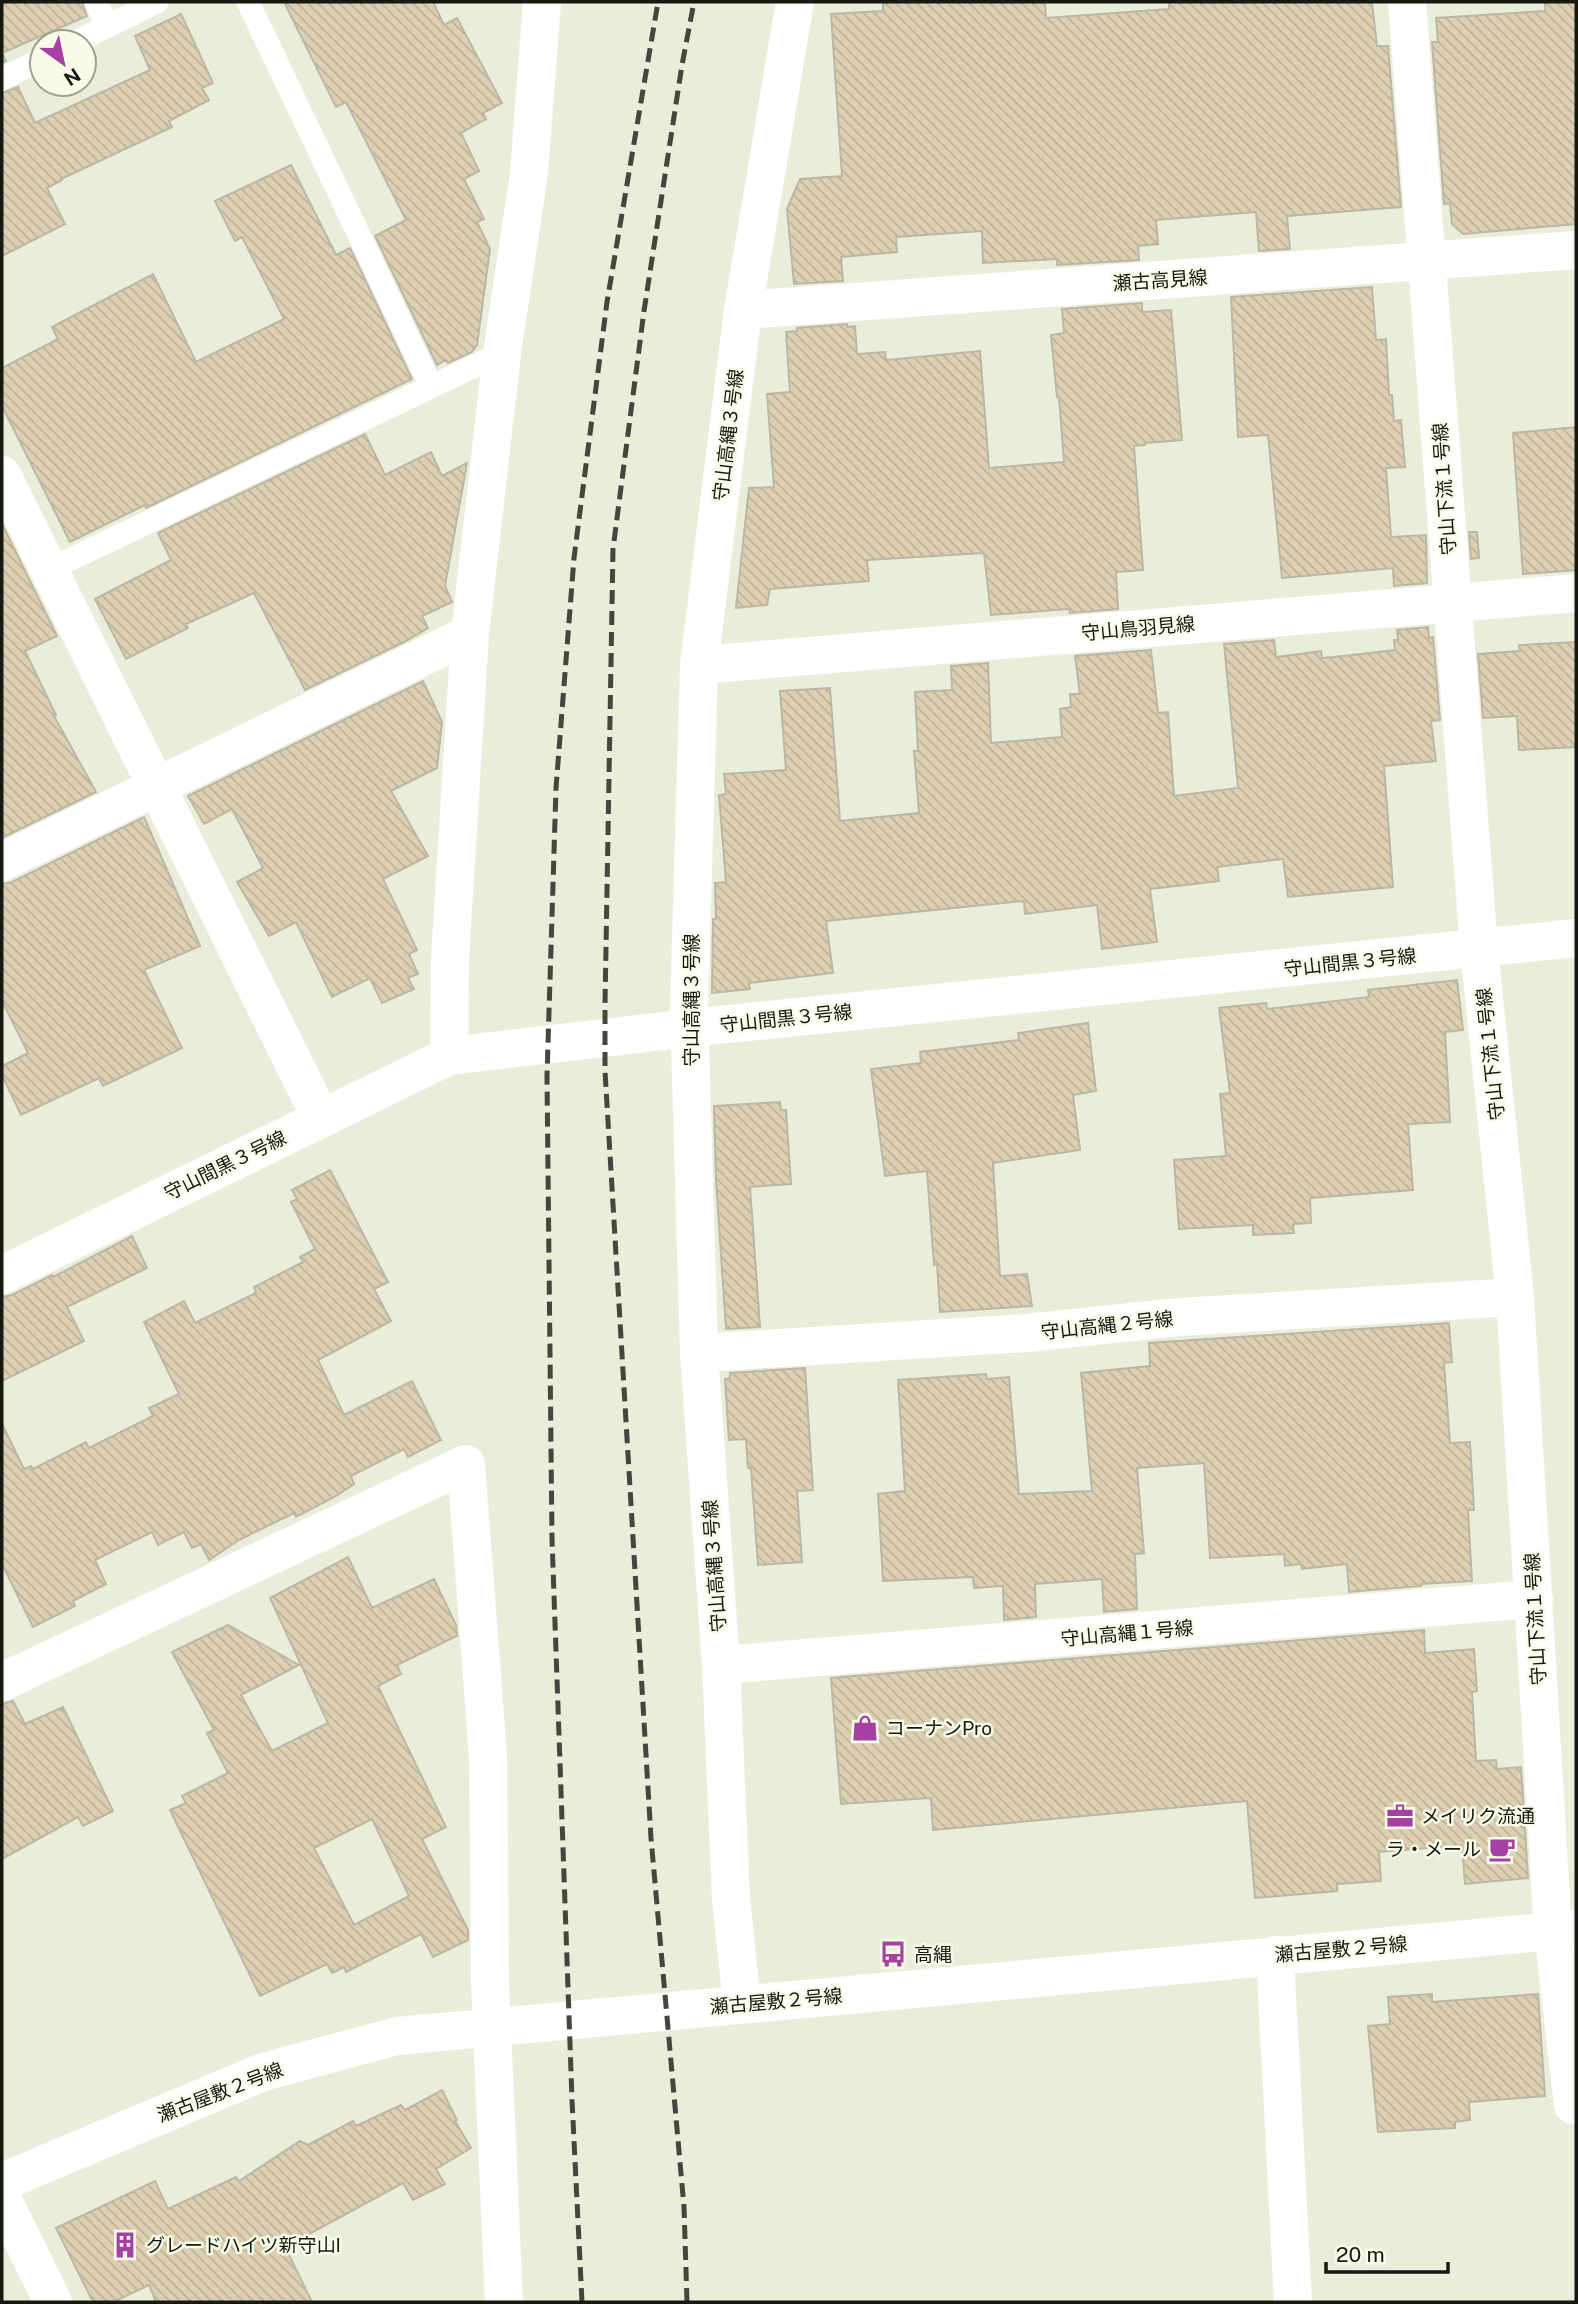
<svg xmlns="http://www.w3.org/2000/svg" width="1578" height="2304" font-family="'Public Sans','Noto Sans JP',sans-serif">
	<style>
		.building { fill: url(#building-back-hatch); stroke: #bdb6a4; stroke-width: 2; fill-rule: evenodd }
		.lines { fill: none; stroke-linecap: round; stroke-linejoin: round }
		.lane { stroke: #fff; stroke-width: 23 }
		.street { stroke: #fff; stroke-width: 38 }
		.secondary { stroke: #fff; stroke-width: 38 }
		.rail { stroke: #45463e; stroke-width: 5; stroke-dasharray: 14 7; stroke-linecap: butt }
		.labels { text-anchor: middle; stroke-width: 5; stroke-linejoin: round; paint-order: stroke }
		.street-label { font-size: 19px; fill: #171812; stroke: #f7fce8 }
		.poi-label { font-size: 19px; fill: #171812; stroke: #f7fce8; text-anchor: start }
	</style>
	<defs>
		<pattern id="building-back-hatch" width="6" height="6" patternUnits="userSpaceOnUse" patternTransform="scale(1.75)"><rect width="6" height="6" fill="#ddd0b2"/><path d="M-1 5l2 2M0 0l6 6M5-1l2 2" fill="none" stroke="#bdb298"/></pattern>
	</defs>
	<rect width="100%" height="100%" fill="#e9eedb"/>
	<path class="building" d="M2,2H82L87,16L2,53L6,61L2,63Z
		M284,2H433L444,25L457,18L502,103L483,113L486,119L461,133L479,171L464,179L484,219L477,222L490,249L477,345L472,352L448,363L446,360L437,365L375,236L406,220L346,102L336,107Z
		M883,2H1045L1046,18L1169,9V2H1372L1377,46H1388L1401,207L1287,216L1290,249L1259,251L1256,212L1156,220L1158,244L1138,246L1139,260L1057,265V259L983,263L982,231L896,237L897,252L841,257L843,281L794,284L787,209L800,179L842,176L831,14L883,11Z
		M1545,2H1576V224L1463,234L1452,224L1450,203L1444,204L1432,42H1438L1436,18L1545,11Z
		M181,14L213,83L202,88L209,100L169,121L172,127L61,179L62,180L47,188L65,224L2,256V93L18,87L35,123L150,70L135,36Z
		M291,165L336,255L350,248L412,379L146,508L145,505L70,542L2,406V368L58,339L52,327L153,274L196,362L284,319L242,237L235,241L215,201Z
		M1372,287L1376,340L1386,339L1389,395H1392L1394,421L1401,420L1405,467L1386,468L1391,537L1426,535L1427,583L1394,586L1393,568L1282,578L1268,435L1238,437L1231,297Z
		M1142,303V312L1171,310L1182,440L1145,443V445L1134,446L1143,570L1116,572L1118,609L1070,613L1069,609L991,615L984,553L867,560L869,581L770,589L767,605L736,608L749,488L774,487L767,394L790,392L786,332L797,331V328L847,324V327L855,326L857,354L885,352L886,360L980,351L989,468L1064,462L1059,397H1057L1051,335L1064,333L1062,309Z
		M1576,427V570L1523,574L1513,433Z
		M365,434L385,475L431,452L442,476L467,463L445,586L452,602L422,616L428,628L404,642L305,690L254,593L186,624L188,628L126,659L95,599L171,560L158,533Z
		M2,524L57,636L25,651L56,715L54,716L96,792L2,838Z
		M1469,532H1477L1479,558L1471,559Z
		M1428,627L1429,638L1433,637L1440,720L1431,721L1436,761L1384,766L1393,887L1288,897L1283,859L1217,867L1219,881L1150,889L1157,942L1102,949L1097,905L1025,914L1024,901L826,921L833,973L749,983L750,989L712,993L713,919H716L715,883L726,882L719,795L726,794L724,774L786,770L780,691L830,688L840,821L919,813L914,751H918L915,692L952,690L951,666L988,663L991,743L1062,737L1060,709L1071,707L1070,694H1080L1075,656L1151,650L1158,713L1168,712L1174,796L1238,788L1224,644L1274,640L1276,657L1321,651L1322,658L1334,657L1395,650L1394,640H1398L1397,630Z
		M1576,642V747L1519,750L1517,716L1483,718L1478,654L1520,651L1519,645Z
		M423,681L442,722L437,768L391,791L428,856L383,879L417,950L409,954L418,974L408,978L414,989L382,1003L370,978L332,997L296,922L269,936L237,882L263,868L232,809L204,824L188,796Z
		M144,817L200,946L144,970L182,1048L103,1086L99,1078L21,1115L2,1075V1066L28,1053L2,1001V884L12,882Z
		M1457,980L1463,1030L1445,1032L1450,1122L1408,1124L1413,1190L1310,1198L1311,1223L1293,1224L1294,1233L1253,1235V1225L1179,1229L1174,1160L1226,1156L1220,1094L1230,1093L1219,1008L1266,1003L1267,1009L1369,997L1368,990Z
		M1088,1023L1096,1091L1073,1095L1080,1150L993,1163L1000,1276L1027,1274L1032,1306L940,1312L937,1264L934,1265L927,1171L885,1176L871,1069L921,1063L920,1052L1019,1040L1018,1033Z
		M780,1102L781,1110H786L791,1184L750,1187L760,1327L726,1329L716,1180L714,1106Z
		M330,1170L388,1282L374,1289L391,1321L318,1360L344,1415L412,1381L441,1440L408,1457L404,1449L351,1476L354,1484L336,1496L296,1517L294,1513L239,1540L209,1560L201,1544L192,1548L184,1532L158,1545L152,1532L95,1560L106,1584L73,1601L75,1606L33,1627L2,1564V1424L24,1469L31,1466L33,1469L86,1442L89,1448L153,1416L149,1408L179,1394L144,1322L184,1301L195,1323L256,1293L254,1287L303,1262L300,1257L315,1249L291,1202L297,1199L292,1190Z
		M132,1236L147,1268L67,1307L84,1341L2,1381V1297L12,1295L52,1275L53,1277Z
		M1449,1323L1452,1362L1444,1363L1450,1443L1470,1442L1474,1510H1468L1472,1581L1420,1584L1421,1586L1349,1592L1347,1564L1302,1569L1301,1564L1285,1566L1284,1554L1210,1558L1204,1463L1137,1468L1144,1553L1135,1554L1137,1609L1104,1612L1102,1579L1035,1584L1036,1617L1004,1620L1003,1586L974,1588L973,1577L883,1581L878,1494L905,1491L898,1380L986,1374L987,1379L1009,1377L1019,1494L1092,1491L1081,1373L1150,1366L1149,1343Z
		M805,1368L813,1490L797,1491L802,1562L758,1565L751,1468H748L746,1439L729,1440L725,1379L730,1378V1373Z
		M348,1557L372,1608L434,1579L456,1625L457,1636L397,1665L401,1674L378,1686L446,1827L422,1839L468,1930V1940L433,1957L421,1934L346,1972L344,1967L332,1973L327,1964L260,1996L170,1810L186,1803L182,1796L228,1773L207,1733L214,1730L172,1652L228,1625L299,1665L241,1695L272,1751L328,1723L270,1598ZM372,1819L409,1896L354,1925L314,1848Z
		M1424,1630L1425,1653L1474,1649L1477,1691L1472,1692L1476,1761L1496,1760L1497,1769L1521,1767L1528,1878L1465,1884L1462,1845L1379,1852L1381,1881L1337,1884V1891L1255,1898L1247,1801L933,1830L931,1798L841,1804L831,1678Z
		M13,1701L25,1724L63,1707L113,1811L83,1826L78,1817L2,1859V1704Z
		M1432,1994V2002L1538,1994L1545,2096L1469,2102L1470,2120L1455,2122V2128L1378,2132L1368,2026L1390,2024L1388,1997Z
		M442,2090L457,2120L455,2121L471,2148L436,2169L445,2184L413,2200L403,2183L285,2247L312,2302H156L149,2285L113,2302H93L56,2228L155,2181L168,2209L236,2177L239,2181L300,2141L308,2145L353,2121L356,2126L401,2105L405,2110Z"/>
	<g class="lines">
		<path class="lane" d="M96,2L108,26
			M248,2L431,386
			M75,42L157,2
			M2,79L42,59
			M48,570L502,353"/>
		<path class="street" d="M1407,2L1479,949L1515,1297L1553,1931L1573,2105
			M743,310L1576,250
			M2,475L321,1118
			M699,665L1576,593
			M2,862L470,634
			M449,1056L450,958L470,634L502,353L529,173L542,2
			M2,1275L449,1056L689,1028L1576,938
			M699,1353L1027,1333L1179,1317L1515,1297
			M721,1665L1534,1599
			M2,1682L466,1464L488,1756L490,1984L504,2302
			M742,2004L731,1899L721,1665L699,1353L689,1008L699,665L743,310L795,2
			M2,2198L53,2302"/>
		<path class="secondary" d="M1275,1955L1293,2302
			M2,2182L263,2072L397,2036L1576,1929"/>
		<path class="rail" d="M582,2302L572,2100L552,1539L547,1076L556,788L574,558L607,302L658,2
			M687,2302L684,2207L651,1838L605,1071V1004L613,549L644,311L682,65L694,2"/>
	</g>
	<defs>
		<g id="shop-bare" transform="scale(2.1)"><path d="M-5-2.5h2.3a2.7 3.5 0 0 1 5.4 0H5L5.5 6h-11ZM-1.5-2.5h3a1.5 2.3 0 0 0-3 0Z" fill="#a740a3" stroke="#f7fce8" stroke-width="2.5" paint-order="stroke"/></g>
		<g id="office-bare" transform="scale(2.1)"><path d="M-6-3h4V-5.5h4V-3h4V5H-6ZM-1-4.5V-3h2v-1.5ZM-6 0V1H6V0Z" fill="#a740a3" stroke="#f7fce8" stroke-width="2.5" paint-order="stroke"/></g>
		<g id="cafe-bare" transform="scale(2.1)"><path d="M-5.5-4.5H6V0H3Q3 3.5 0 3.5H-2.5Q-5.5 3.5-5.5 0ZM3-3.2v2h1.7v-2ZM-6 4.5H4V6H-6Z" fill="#a740a3" stroke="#f7fce8" stroke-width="2.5" paint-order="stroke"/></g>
		<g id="bus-bare" transform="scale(2.1)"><path d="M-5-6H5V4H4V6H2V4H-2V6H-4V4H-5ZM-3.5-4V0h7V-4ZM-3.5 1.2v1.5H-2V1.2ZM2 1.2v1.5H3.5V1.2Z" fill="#a740a3" stroke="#f7fce8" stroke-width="2.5" paint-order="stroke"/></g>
		<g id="building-bare" transform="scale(2.1)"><path d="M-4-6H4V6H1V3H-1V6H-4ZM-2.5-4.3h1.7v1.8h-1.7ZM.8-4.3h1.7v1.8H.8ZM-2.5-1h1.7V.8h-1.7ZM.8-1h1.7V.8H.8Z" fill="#a740a3" stroke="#f7fce8" stroke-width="2.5" paint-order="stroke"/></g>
	</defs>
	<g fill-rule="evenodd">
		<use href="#shop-bare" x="865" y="1728"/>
		<use href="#office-bare" x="1400" y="1816"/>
		<use href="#cafe-bare" x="1502" y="1849"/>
		<use href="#bus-bare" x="893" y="1954"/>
		<use href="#building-bare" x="125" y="2245"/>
	</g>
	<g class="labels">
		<g class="street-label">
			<text transform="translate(1160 280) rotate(-4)" y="7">瀬古高見線</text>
			<text transform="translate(728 435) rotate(-83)" y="7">守山高縄３号線</text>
			<text transform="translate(1444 489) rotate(-94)" y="7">守山下流１号線</text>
			<text transform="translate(1138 628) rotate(-5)" y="7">守山鳥羽見線</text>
			<text transform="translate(1350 962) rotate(-6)" y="7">守山間黒３号線</text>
			<text transform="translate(691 1000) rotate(-90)" y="7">守山高縄３号線</text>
			<text transform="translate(786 1018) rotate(-6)" y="7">守山間黒３号線</text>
			<text transform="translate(1490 1054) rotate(-96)" y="7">守山下流１号線</text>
			<text transform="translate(225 1165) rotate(-26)" y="7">守山間黒３号線</text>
			<text transform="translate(1107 1325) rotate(-6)" y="7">守山高縄２号線</text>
			<text transform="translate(714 1566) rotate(-94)" y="7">守山高縄３号線</text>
			<text transform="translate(1535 1619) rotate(-93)" y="7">守山下流１号線</text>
			<text transform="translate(1127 1633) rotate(-5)" y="7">守山高縄１号線</text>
			<text transform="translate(1341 1949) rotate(-5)" y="7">瀬古屋敷２号線</text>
			<text transform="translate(776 2001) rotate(-5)" y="7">瀬古屋敷２号線</text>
			<text transform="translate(220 2092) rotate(-21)" y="7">瀬古屋敷２号線</text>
		</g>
		<g class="poi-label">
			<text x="886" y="1735">コーナンPro</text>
			<text x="1421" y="1823">メイリク流通</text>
			<text x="1481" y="1856" text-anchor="end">ラ・メール</text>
			<text x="914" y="1961">高縄</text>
			<text x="146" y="2252">グレードハイツ新守山I</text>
		</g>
	</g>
	<rect width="1578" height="2304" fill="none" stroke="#171812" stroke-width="7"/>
	<g transform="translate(63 63) rotate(147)"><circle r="33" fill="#f7fce8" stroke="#9da192" stroke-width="2"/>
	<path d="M0-5L12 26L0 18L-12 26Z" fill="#a740a3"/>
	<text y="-10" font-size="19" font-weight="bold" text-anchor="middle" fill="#171812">N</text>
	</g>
	<path d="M1326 2262v10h122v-10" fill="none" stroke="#171812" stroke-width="3.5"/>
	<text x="1336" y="2262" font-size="21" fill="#171812" stroke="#f7fce8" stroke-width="5" paint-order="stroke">20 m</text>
</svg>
